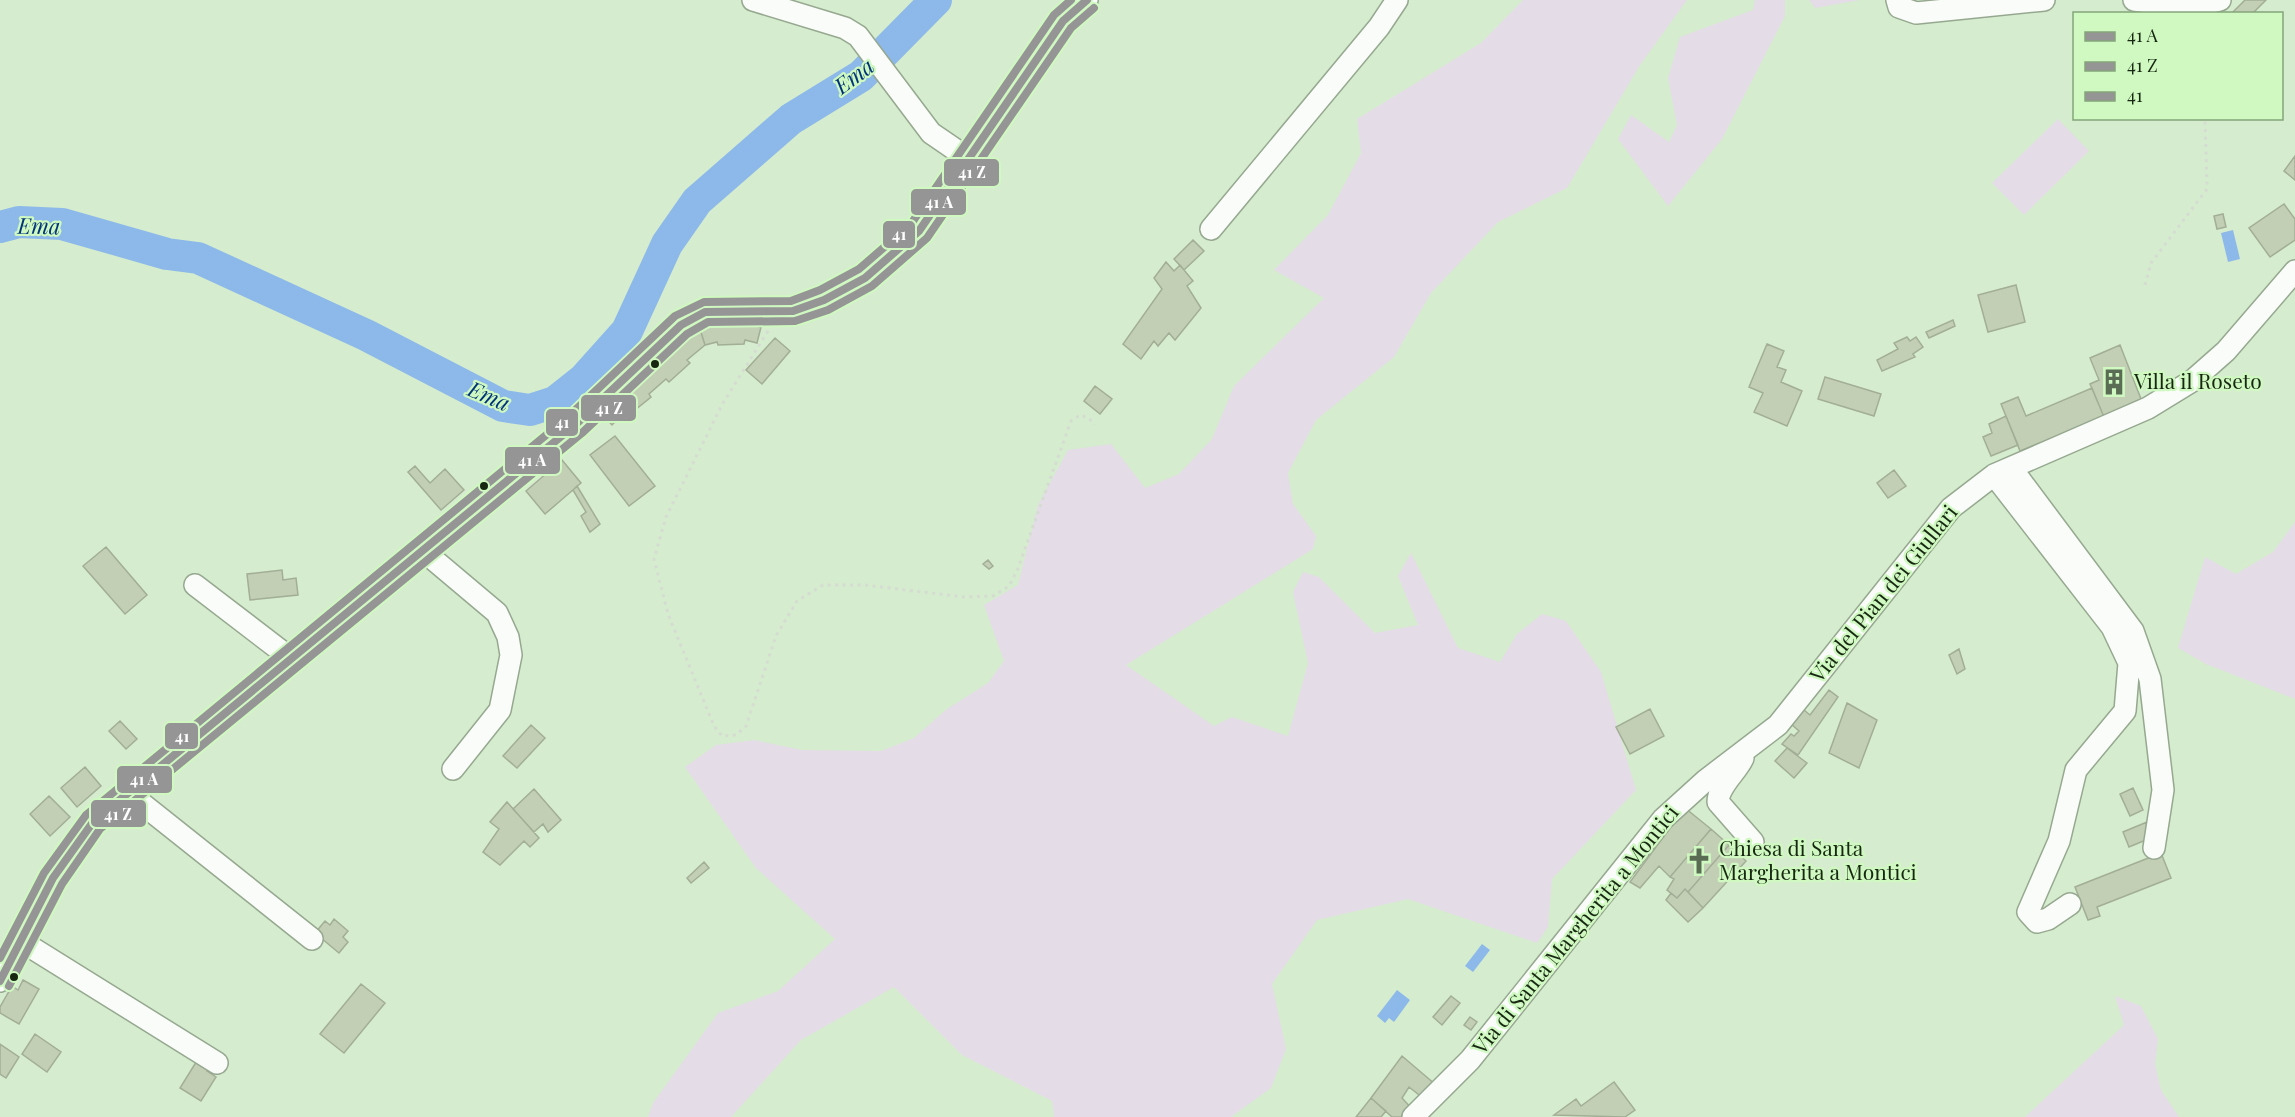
<svg xmlns="http://www.w3.org/2000/svg" width="2295" height="1117" font-family="'Playfair Display',serif">
	<style>
		.green { fill: #e4dce7 }
		.water { fill: #8cb9e9 }
		.lines { fill: none; stroke-linecap: round; stroke-linejoin: round }
		.river { stroke: #8cb9e9; stroke-width: 32 }
		.building { fill: #c2cfb5; stroke: #a2ae95; stroke-width: 1.5 }
		.minor-casing { stroke: #96a890; stroke-width: 24 }
		.path { stroke: #d5dcd2; stroke-width: 3; stroke-dasharray: 3 4.5; stroke-linecap: butt }
		.minor { stroke: #f9fcf8; stroke-width: 21 }
		.bus-1-casing { stroke: #cff9c1; stroke-width: 12 }
		.bus-2-casing { stroke: #cff9c1; stroke-width: 12 }
		.bus-3-casing { stroke: #cff9c1; stroke-width: 12 }
		.bus-1 { stroke: #969595; stroke-width: 8 }
		.bus-2 { stroke: #969595; stroke-width: 8 }
		.bus-3 { stroke: #969595; stroke-width: 8 }
		.bus-dot { fill: #172712; stroke: #cff9c1; stroke-width: 2 }
		.labels { text-anchor: middle; stroke-width: 4.5; stroke-linejoin: round; paint-order: stroke }
		.poi-label { font-size: 21px; fill: #172712; stroke: #cff9c1; text-anchor: start }
		.street-label { font-size: 21px; fill: #172712; stroke: #cff9c1 }
		.water-label { font-size: 22px; font-style: italic; fill: #00337a; stroke: #cff9c1 }
		.line-badge { stroke: #cff9c1; stroke-width: 2 }
		.badge-label { font-size: 16px; text-anchor: middle; font-weight: bold; fill: #fff }
	</style>
	<rect width="100%" height="100%" fill="#d5ecce"/>
	<path class="green" d="M1523,0H1687L1640,65L1567,188L1498,222L1431,293L1394,357L1316,420L1288,473L1293,504L1316,536L1313,549L1126,665L1214,726L1232,717L1288,736L1308,663L1293,592L1303,572L1319,577L1375,633L1418,625L1398,576L1411,553L1458,648L1500,662L1517,634L1542,614L1566,621L1601,672L1636,790L1552,879L1548,927L1537,943L1408,899L1317,920L1272,984L1286,1049L1271,1088L1231,1117H1054L1052,1101L962,1055L894,987L801,1040L731,1117H648L653,1103L718,1013L778,991L835,939L756,868L685,767L716,745L754,740L802,750L881,751L914,738L947,709L988,683L1004,661L984,605L1018,585L1038,505L1068,450L1111,444L1145,488L1179,474L1212,439L1234,386L1324,298L1274,270L1328,215L1361,153L1357,119L1481,43Z
		M1755,0H1785V16L1722,139L1668,206L1618,139L1631,115L1669,142L1677,125L1668,78L1680,37L1753,10Z
		M1809,0H1860L1815,8Z
		M2058,119L2089,151L2024,215L1992,183Z
		M2295,522V699L2206,664L2178,648L2205,557L2236,574L2273,552Z
		M2115,996L2141,1006L2158,1039L2155,1064L2161,1090L2179,1117H2025L2124,1025Z"/>
	<path class="water" d="M2233,230L2240,259L2228,262L2221,233Z
		M1482,944L1490,950L1473,972L1465,966Z
		M1397,990L1410,1000L1394,1022L1389,1018L1385,1023L1377,1016Z"/>
	<g class="lines">
		<path class="river" d="M0,227L19,222L62,224L167,254L198,258L366,335L503,406L530,410L555,402L584,379L627,331L667,244L697,201L791,119L861,76L936,0"/>
	</g>
	<path class="building" d="M2245,0H2266L2252,14H2231Z
		M2295,156V180L2284,171Z
		M2284,204L2295,219V240L2270,257L2249,228Z
		M2223,214L2226,227L2217,229L2214,216Z
		M1193,240L1204,251L1184,270L1174,259Z
		M1166,262L1174,271L1180,265L1193,281L1187,286L1201,308L1175,340L1169,333L1158,346L1154,341L1141,359L1123,344L1162,289L1154,278Z
		M2016,285L2025,322L1988,332L1978,295Z
		M1953,320L1955,326L1929,338L1926,332Z
		M733,321L761,327L757,343L745,340L744,344L718,345L717,342L705,345L700,329Z
		M700,329L705,345L687,360L690,363L669,382L666,379L649,394L651,397L625,418L621,416L612,425L601,413Z
		M1907,337L1910,341L1916,337L1923,347L1913,354L1915,357L1882,371L1877,360L1898,349L1894,343Z
		M775,338L790,351L762,384L746,370Z
		M1767,344L1784,351L1777,367L1786,370L1781,382L1802,391L1787,426L1754,412L1763,393L1749,387Z
		M2120,345L2141,399L2104,417L2090,384L2099,380L2090,358Z
		M1825,377L1881,394L1874,416L1818,399Z
		M1095,386L1112,399L1100,414L1084,401Z
		M2092,388L2104,417L2020,451L2001,404L2018,397L2026,416Z
		M2006,416L2018,445L1991,456L1983,437L1992,433L1989,424Z
		M615,436L655,486L629,506L590,455Z
		M562,460L581,483L545,514L526,491Z
		M415,466L430,483L445,469L464,490L441,510L408,472Z
		M1894,470L1906,486L1888,498L1877,483Z
		M577,486L600,524L590,532L581,516L586,512L573,490Z
		M106,547L147,595L125,614L83,566Z
		M988,560L993,566L989,569L983,564Z
		M282,570L283,580L296,578L298,595L250,600L247,574Z
		M1959,649L1965,669L1957,674L1949,655Z
		M1829,690L1838,697L1798,755L1782,744L1791,734L1794,736L1799,731L1791,724L1804,710L1810,715Z
		M1847,703L1877,720L1859,768L1829,753Z
		M1650,709L1664,736L1630,754L1616,727Z
		M120,721L137,739L126,749L109,731Z
		M531,725L545,738L517,768L503,756Z
		M1787,748L1807,763L1794,778L1775,761Z
		M85,767L101,786L77,807L61,788Z
		M2133,788L2143,810L2130,816L2120,794Z
		M534,789L561,820L548,832L543,824L534,832L513,809Z
		M49,796L70,817L50,836L30,814Z
		M507,802L539,838L530,847L524,841L500,865L483,852L499,829L490,822Z
		M1685,808L1711,829L1670,877L1659,866L1640,888L1630,882Z
		M2147,822L2153,837L2129,847L2123,832Z
		M1711,829L1729,845L1688,892L1685,889L1677,898L1667,890L1674,879L1670,877Z
		M1729,845L1746,861L1703,908L1688,892Z
		M2161,853L2171,878L2097,907L2100,916L2088,920L2075,887Z
		M704,862L709,868L691,883L687,878Z
		M1685,889L1703,908L1688,922L1666,900L1671,893L1677,898Z
		M334,919L348,931L343,937L348,942L339,953L315,933L325,921L330,925Z
		M23,980L39,989L19,1024L0,1013V1007L12,986L18,990Z
		M361,984L385,1003L344,1053L320,1034Z
		M1451,996L1460,1003L1442,1025L1433,1017Z
		M1470,1017L1477,1022L1471,1030L1464,1025Z
		M35,1034L61,1052L47,1072L22,1054Z
		M0,1044L19,1057L6,1078L0,1074Z
		M1402,1056L1436,1085L1423,1098L1409,1087L1402,1098L1412,1109L1401,1117H1392L1371,1098Z
		M198,1059L210,1066L207,1071L216,1077L201,1101L180,1088Z
		M1614,1082L1635,1110L1625,1117L1554,1115L1576,1099L1581,1106Z
		M1371,1098L1386,1111L1381,1117H1356Z"/>
	<g class="lines">
		<g class="minor-casing">
			<path id="minor" d="M753,0L845,28L858,36L931,133L969,159
				M1897,0L1899,7L1916,13L2044,0
				M2134,0L2191,8L2220,0
				M1211,229L1379,27L1397,0
				M2012,469L2133,631L2150,679L2163,790L2154,848
				M1994,475L2112,627L2129,663L2125,711L2076,770L2059,841L2028,912L2037,922L2048,919L2070,904
				M421,549L497,613L508,637L511,655L500,710L453,769
				M195,585L289,657
				M1743,758C1737,772 1718,786 1718,802L1753,842
				M126,791L312,939
				M21,941L217,1063
				M0,981C28,926 52,869 93,822L575,425L681,325L705,312L793,311L824,300L865,278L919,231L1063,21L1087,0
				M1413,1117L1470,1060L1663,819L1706,780L1778,725L1951,508L1994,475L2148,408L2192,381L2226,351L2295,271"/>
		</g>
		<path class="path" d="M2145,285L2151,263L2207,189L2205,118
			M768,331L723,403L666,517L654,559L668,614L714,726L722,736L736,735L746,726L776,636L797,601L823,585H865L964,597L993,596L1009,586L1017,571L1071,421L1080,415L1089,418L1094,425"/>
		<use href="#minor" class="minor"/>
		<g class="bus-1-casing">
			<path id="bus-1" d="M0,981L53,878L93,822L575,425L681,325L705,312L793,311L824,300L865,278L919,231L1063,21L1087,0"/>
		</g>
		<g class="bus-2-casing">
			<path id="bus-2" d="M9,986L62,884L100,829L582,433L687,334L708,322L795,321L828,310L872,286L927,238L1071,28L1094,8"/>
		</g>
		<g class="bus-3-casing">
			<path id="bus-3" d="M0,958L44,873L86,815L568,417L675,316L704,302L791,301L820,290L859,269L911,224L1054,15L1071,0"/>
		</g>
		<use href="#bus-1" class="bus-1"/>
		<use href="#bus-2" class="bus-2"/>
		<use href="#bus-3" class="bus-3"/>
	</g>
	<defs>
		<g id="building-bare" transform="scale(2.07)"><path d="M-4-6H4V6H1V3H-1V6H-4ZM-2.5-4.3h1.7v1.8h-1.7ZM.8-4.3h1.7v1.8H.8ZM-2.5-1h1.7V.8h-1.7ZM.8-1h1.7V.8H.8Z" fill="#5a6c54" stroke="#cff9c1" stroke-width="2.5" paint-order="stroke"/></g>
		<g id="church-bare" transform="scale(2.07)"><path d="M-1.2-6h2.4v3.5h3.3v2.4h-3.3V6h-2.4V-.1h-3.3v-2.4h3.3Z" fill="#5a6c54" stroke="#cff9c1" stroke-width="2.5" paint-order="stroke"/></g>
	</defs>
	<g fill-rule="evenodd">
		<use href="#building-bare" x="2114" y="382"/>
		<use href="#church-bare" x="1699" y="861"/>
	</g>
	<g class="bus-dot">
		<circle cx="655" cy="364" r="5"/>
		<circle cx="484" cy="486" r="5"/>
		<circle cx="14" cy="977" r="5"/>
	</g>
	<g class="labels">
		<g class="poi-label">
			<text x="2134" y="389">Villa il Roseto</text>
			<text x="1719" y="856">Chiesa di Santa<tspan x="1719" dy="24">Margherita a Montici</tspan></text>
		</g>
		<g class="street-label">
			<text transform="translate(1884 594) rotate(-51)" y="7">Via del Pian dei Giullari</text>
			<text transform="translate(1576 930) rotate(-51)" y="7">Via di Santa Margherita a Montici</text>
		</g>
		<g class="water-label">
			<text transform="translate(854 76) rotate(-37)" y="8">Ema</text>
			<text transform="translate(39 226) rotate(1)" y="8">Ema</text>
			<text transform="translate(489 396) rotate(23)" y="8">Ema</text>
		</g>
	</g>
	<g class="line-badge">
		<rect x="943" y="158" width="57" height="29" rx="6" fill="#969595"/>
		<rect x="910" y="188" width="57" height="28" rx="6" fill="#969595"/>
		<rect x="882" y="220" width="34" height="29" rx="6" fill="#969595"/>
		<rect x="580" y="394" width="57" height="28" rx="6" fill="#969595"/>
		<rect x="545" y="408" width="34" height="29" rx="6" fill="#969595"/>
		<rect x="504" y="446" width="57" height="29" rx="6" fill="#969595"/>
		<rect x="164" y="722" width="35" height="28" rx="6" fill="#969595"/>
		<rect x="116" y="765" width="57" height="29" rx="6" fill="#969595"/>
		<rect x="90" y="799" width="57" height="29" rx="6" fill="#969595"/>
	</g>
	<g class="badge-label">
		<text x="972" y="178">41 Z</text>
		<text x="939" y="208">41 A</text>
		<text x="899" y="240">41</text>
		<text x="609" y="414">41 Z</text>
		<text x="562" y="428">41</text>
		<text x="532" y="466">41 A</text>
		<text x="182" y="742">41</text>
		<text x="144" y="785">41 A</text>
		<text x="118" y="820">41 Z</text>
	</g>
	<rect x="2073" y="12" width="210" height="108" fill="#cff9c1" stroke="#85a57b" stroke-width="1.5"/>
	<rect x="2085" y="32" width="30" height="9" fill="#969595" stroke="#85a57b" stroke-width="1.5"/>
	<text x="2127" y="42" font-size="18" fill="#172712">41 A</text>
	<rect x="2085" y="62" width="30" height="9" fill="#969595" stroke="#85a57b" stroke-width="1.5"/>
	<text x="2127" y="72" font-size="18" fill="#172712">41 Z</text>
	<rect x="2085" y="92" width="30" height="9" fill="#969595" stroke="#85a57b" stroke-width="1.5"/>
	<text x="2127" y="102" font-size="18" fill="#172712">41</text>
</svg>
